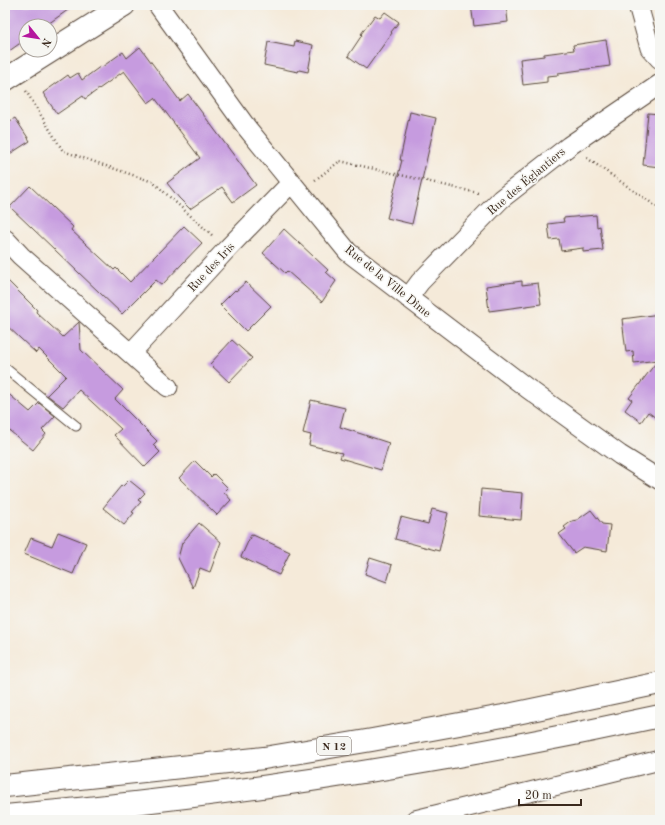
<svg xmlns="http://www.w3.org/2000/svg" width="665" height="825" font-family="'Old Standard TT',serif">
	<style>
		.building { fill: #c69bdf }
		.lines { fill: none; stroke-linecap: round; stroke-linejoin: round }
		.lane-casing { stroke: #57473a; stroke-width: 11 }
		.street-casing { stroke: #57473a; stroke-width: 21 }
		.secondary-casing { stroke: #57473a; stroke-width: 24 }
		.highway-casing { stroke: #57473a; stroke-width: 24 }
		.path { stroke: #57473a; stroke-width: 2.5; stroke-dasharray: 1 3; stroke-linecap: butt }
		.lane { stroke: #fff; stroke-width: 9 }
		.street { stroke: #fff; stroke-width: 19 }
		.secondary { stroke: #fff; stroke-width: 22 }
		.highway { stroke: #fff; stroke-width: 22 }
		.labels { text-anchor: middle; stroke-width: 3; stroke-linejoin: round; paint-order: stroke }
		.shield { fill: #f6f6f2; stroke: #73675e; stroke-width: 1 }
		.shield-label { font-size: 11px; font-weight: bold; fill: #3b2a1e }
		.street-label { font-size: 12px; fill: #3b2a1e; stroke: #f6f6f2 }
	</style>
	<rect width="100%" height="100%" fill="#f6f6f2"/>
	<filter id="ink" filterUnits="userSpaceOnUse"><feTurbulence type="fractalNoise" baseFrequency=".025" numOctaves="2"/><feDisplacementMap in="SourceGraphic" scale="8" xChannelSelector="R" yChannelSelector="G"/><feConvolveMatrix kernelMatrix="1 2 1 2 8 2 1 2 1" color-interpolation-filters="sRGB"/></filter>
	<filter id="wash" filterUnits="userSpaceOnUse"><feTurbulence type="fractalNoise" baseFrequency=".012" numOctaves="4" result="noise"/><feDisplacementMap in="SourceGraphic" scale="16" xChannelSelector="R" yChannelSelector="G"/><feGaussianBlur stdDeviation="0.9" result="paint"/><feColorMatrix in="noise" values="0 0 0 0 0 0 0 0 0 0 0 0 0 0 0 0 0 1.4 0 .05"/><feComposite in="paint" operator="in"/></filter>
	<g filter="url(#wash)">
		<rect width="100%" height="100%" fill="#f5ead9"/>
		<g id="blocks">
			<path class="building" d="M5,5H75L45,26H26V39L5,54Z
				M471,5H506L508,22L474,26Z
				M385,12L399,22L391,32L392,33L366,69L348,56L362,35L361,34L375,15L380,18Z
				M606,40L610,66L558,73V75L547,76V82L523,85L520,59L544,56V54L574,50L573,45Z
				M295,41L313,45L308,72L299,70L298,72L264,65L268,42L294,47Z
				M140,47L180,101L188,94L256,185L233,202L222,187L190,209L179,198L167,183L200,158L155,98L148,103L124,71L85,99L83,96L57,114L43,93L68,75L70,78L78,73L82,80L101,66L102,67L123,52L127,58Z
				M410,112L436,118L412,224L387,218L402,160H400Z
				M648,113L660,114V167L643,165Z
				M15,118L30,141L5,157V124Z
				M30,186L73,227L71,230L114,270L116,268L130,282L184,226L202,243L162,285L156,280L122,314L10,207Z
				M596,215L597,227L600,226L603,250L583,252V248L561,251L559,239L550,240L548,224L564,222L563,218Z
				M284,229L328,270L326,272L336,281L322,302L287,271L285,273L263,253Z
				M5,278L37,310L36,312L63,337L79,322L81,350L123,390L115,399L157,441L153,445L160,452L145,467L114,435L121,429L79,390L63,407L47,395L66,376L39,349L36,353L5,324Z
				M522,281V285L538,283L541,304L489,311L486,286Z
				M246,282L271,306L246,331L220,305L235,290L236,291Z
				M660,314V421L648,412L641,422L625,410L632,400L629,398L658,360L634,363L633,351L626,352L622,319Z
				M232,340L252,358L229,382L210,364Z
				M5,391L30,412L39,403L55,416L42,430L46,434L33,450L5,427Z
				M311,400L345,408L340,427L389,443L381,470L340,458L342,453L309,445L311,435L303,433Z
				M195,461L211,477L214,474L228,488L224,492L231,500L217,515L179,478Z
				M129,480L145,493L138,500L141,502L132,512L134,513L124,525L103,508L121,486L122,487Z
				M481,489L523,493L521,520L479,516Z
				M432,509L448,513L439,551L395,539L401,517L428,524Z
				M591,510L602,524L610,525L607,551L583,547L574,553L559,534L566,529L564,527L572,521L577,520Z
				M199,523L221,542L210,572L200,568L193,588L178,558L182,543Z
				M58,532L86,543L73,574L24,554L31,538L52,546Z
				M251,535L253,536V535L290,552L279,575L241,557Z
				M370,558L392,565L387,582L365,574Z"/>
		</g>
	</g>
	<g filter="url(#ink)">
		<use href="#blocks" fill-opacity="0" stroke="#57473a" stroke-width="1"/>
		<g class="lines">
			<g class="lane-casing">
				<path id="lane" d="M5,368L76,426"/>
			</g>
			<g class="street-casing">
				<path id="street" d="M158,5L247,128L348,252L527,388L620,455L660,480
					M638,5L650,48L660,59
					M5,239L21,256L168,387
					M408,298L420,282L501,199L569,146L660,84
					M131,353L227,249L292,182
					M415,820L660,760"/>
			</g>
			<g class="secondary-casing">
				<path id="secondary" d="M5,80L124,5"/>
			</g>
			<g class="highway-casing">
				<path id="highway" d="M5,786L264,758L372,740L503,716L660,683
					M5,816C225,797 444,763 660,716"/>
			</g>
			<path class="path" d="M26,91L63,151L153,182L213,236
				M587,158L660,209
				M315,180L340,161L478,193"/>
			<use href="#lane" class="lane"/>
			<use href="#street" class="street"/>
			<use href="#secondary" class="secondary"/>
			<use href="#highway" class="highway"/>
		</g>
	</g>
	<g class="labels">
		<rect class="shield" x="317" y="737" width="34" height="18" rx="3"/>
		<g class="shield-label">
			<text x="334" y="750">N 12</text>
		</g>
		<g class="street-label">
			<text transform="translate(526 181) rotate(-40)" y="4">Rue des Églantiers</text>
			<text transform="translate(211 267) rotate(-47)" y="4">Rue des Iris</text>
			<text transform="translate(388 281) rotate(39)" y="4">Rue de la Ville Dîme</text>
		</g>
	</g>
	<rect width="665" height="825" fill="none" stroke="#f6f6f2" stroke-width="20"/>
	<g transform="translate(38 38) rotate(120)"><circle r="19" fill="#f6f6f2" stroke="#aba49d"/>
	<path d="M0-3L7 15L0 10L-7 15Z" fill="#b5179e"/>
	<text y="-6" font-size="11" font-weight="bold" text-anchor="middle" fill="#3b2a1e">N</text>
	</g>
	<path d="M519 799v6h62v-6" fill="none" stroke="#3b2a1e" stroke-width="2"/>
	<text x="525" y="799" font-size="12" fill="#3b2a1e" stroke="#f6f6f2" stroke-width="3" paint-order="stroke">20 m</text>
</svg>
